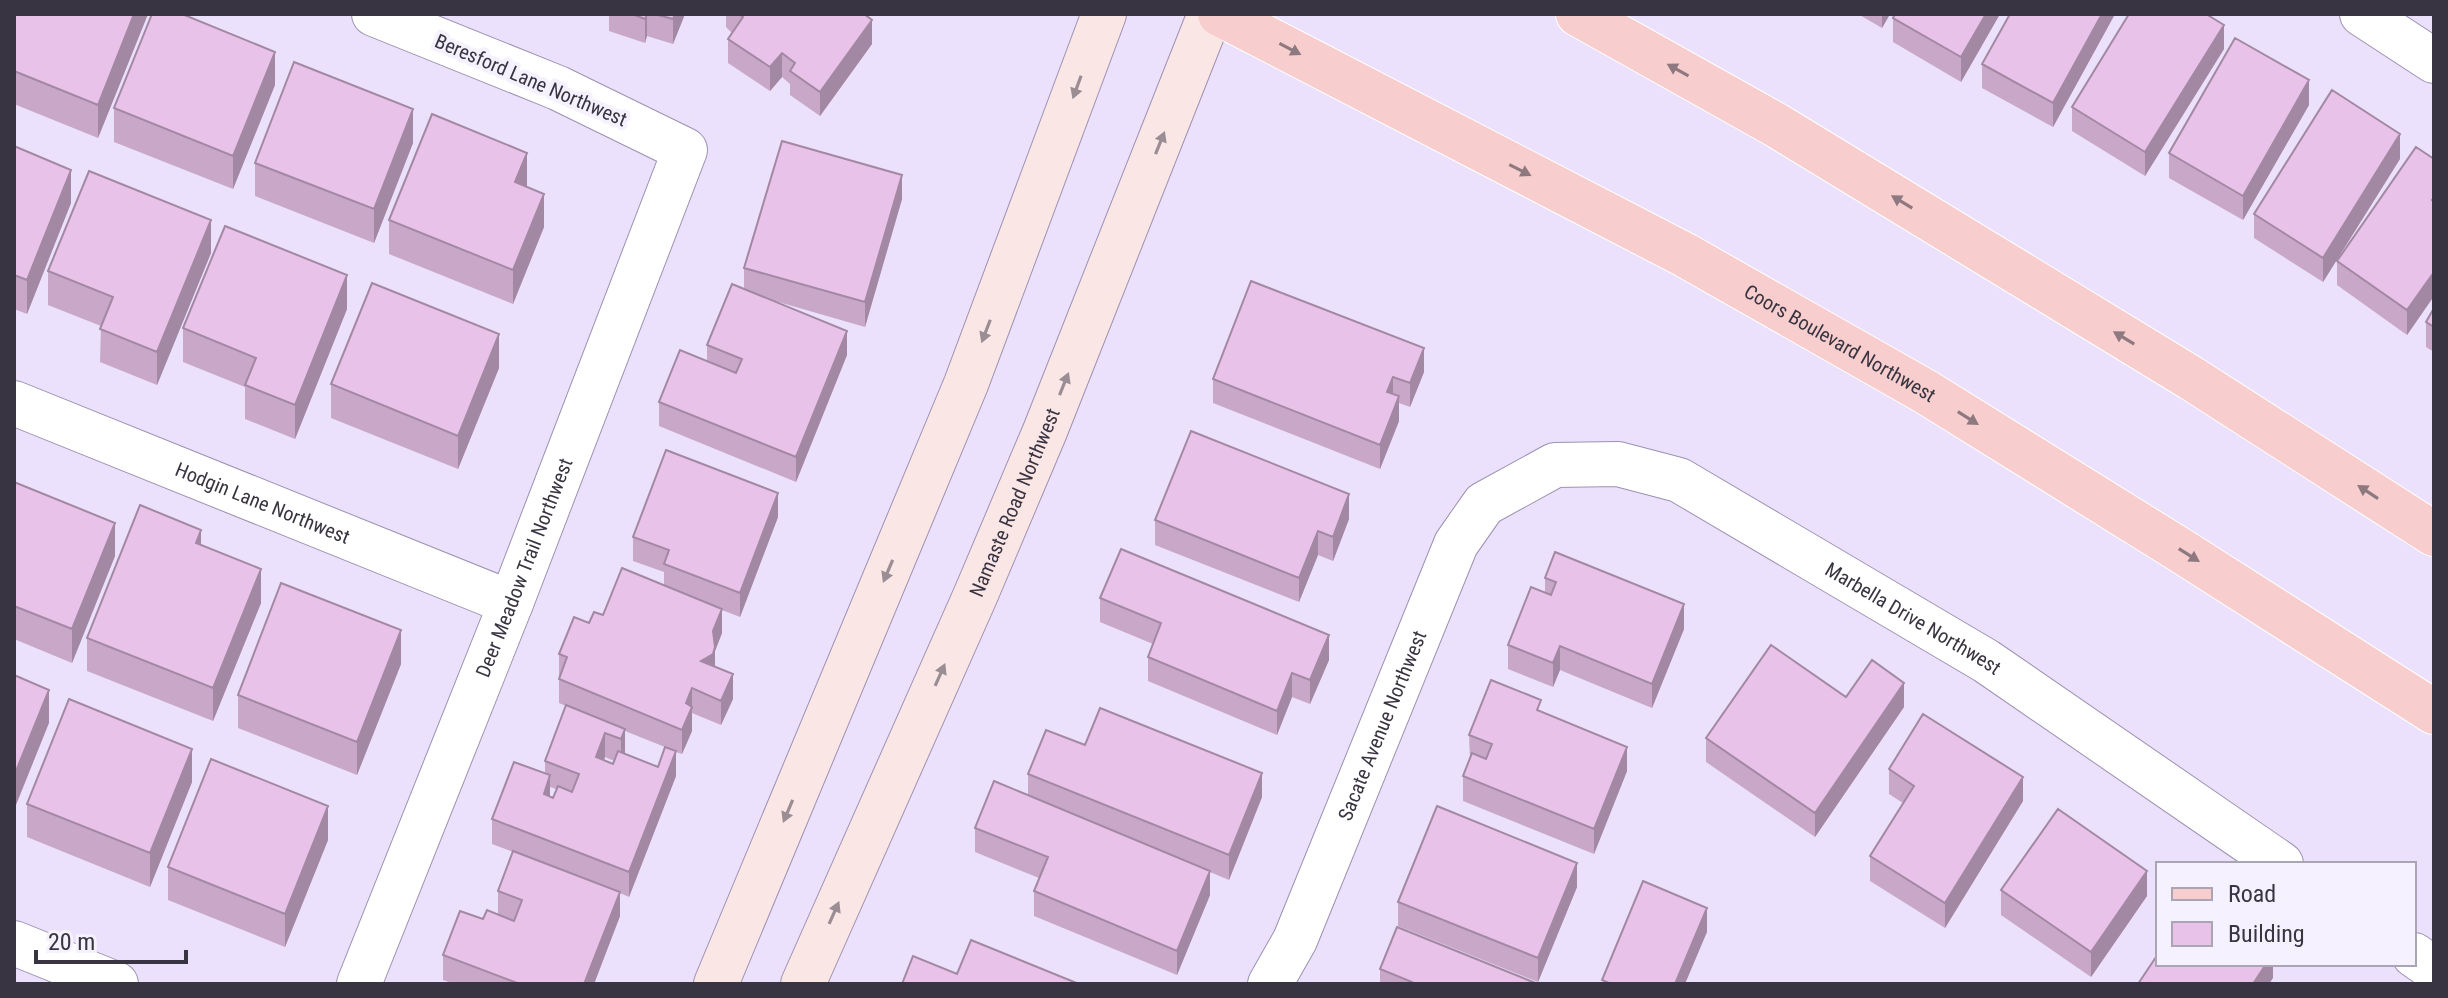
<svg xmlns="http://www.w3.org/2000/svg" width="2448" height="998" font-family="'Roboto Condensed',sans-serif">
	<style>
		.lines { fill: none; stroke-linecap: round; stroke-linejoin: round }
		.street-casing { stroke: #9d91b1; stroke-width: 46 }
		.secondary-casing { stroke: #9d91b1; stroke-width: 46 }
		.primary-casing { stroke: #fff; stroke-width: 46 }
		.street { stroke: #fff; stroke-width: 44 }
		.secondary { stroke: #fbe6e6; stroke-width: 44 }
		.primary { stroke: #f7cecd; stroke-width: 44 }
		.wall { fill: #c8a7c8; fill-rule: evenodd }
		.shaded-wall { fill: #a388a3 }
		.building { fill: #e9c2e9; stroke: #a388a3; stroke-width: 2 }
		.oneway { fill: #8e7980 }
		.oneway2 { fill: #9a8d94 }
		.labels { text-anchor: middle; stroke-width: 8; stroke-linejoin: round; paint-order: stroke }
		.street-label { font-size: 20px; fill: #393441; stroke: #f6f1ff }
	</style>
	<rect width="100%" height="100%" fill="#ebe1fd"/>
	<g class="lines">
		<g class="street-casing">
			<g id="street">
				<path d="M2362,14L2434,61"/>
				<path id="s1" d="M14,403L511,603"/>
				<path d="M14,943L116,984"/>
				<path d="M2414,955L2434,969"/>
				<path id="s2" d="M359,984L511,603L685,150L558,88L374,14"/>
				<path id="s3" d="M1270,984L1295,940L1456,544L1484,504L1555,465L1618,464L1679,480L1986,661L2281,864"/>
			</g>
		</g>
		<g class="secondary-casing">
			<g id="secondary">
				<path d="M716,984L966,384L1104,14"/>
				<path id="s4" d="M803,984L976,594L1045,431L1210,14"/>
			</g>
		</g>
		<g class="primary-casing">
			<g id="primary">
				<path id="s5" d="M1220,14L1685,255L1926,392L2180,550L2434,712"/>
				<path d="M1578,14L1776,125L2191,378L2434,534"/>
			</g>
		</g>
		<use href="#street" class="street"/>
		<use href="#secondary" class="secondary"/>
		<use href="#primary" class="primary"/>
	</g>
	<path class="wall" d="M14,14H148L98,138L14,104Z
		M605,14H685L673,44L647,36L645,43L609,31V16Z
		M726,14H864L872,44L820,116L790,95V84L782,77L770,91L728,63V39L732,33L726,27Z
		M1858,14H1890L1882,28Z
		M1895,14H2000L1961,82L1893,42V18Z
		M2010,14H2115L2053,127L1982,88V64Z
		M2224,49L2145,176L2072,131V107Z
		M275,85L233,189L114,142V108Z
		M2309,105L2243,220L2169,178V153Z
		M413,143L374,243L255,196V163Z
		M14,146L71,203L27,314L14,309Z
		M2400,159L2323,282L2254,238V214Z
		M2434,159V296L2407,335L2337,285V261Z
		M527,187L544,227L513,304L389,254V220Z
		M902,199L865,327L768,299L847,355L796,482L659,426V402L707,362V345L744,289V268Z
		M211,253L157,385L100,362L101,326L48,305V271Z
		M2434,308V352L2426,347V322Z
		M347,309L295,439L245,419V387L183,362V328Z
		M499,368L458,469L331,418V384Z
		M1424,372L1410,407L1399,403V421L1380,469L1213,403V379Z
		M14,482L115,556L72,663L14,639Z
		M778,517L740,617L722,610V633L715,651V667L733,699L721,725L692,713V731L682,754L676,752V776L629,897L620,893V916L594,984H455L443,980V955L483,919L498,915V891L513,852L492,844V819L545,774V761L566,706L559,703V654L589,623L664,585V572L633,561V537ZM625,731L665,747L658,767L625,754ZM605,757L614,761L613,764L604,760ZM550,787L556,789L553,798L550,797Z
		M1349,519L1333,561L1318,555L1299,602L1155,545V520Z
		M201,545L261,603L213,721L87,671V638Z
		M1545,578L1684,629L1652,708L1560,670L1553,687L1508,669V645L1545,593Z
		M1100,598L1329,660L1310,704L1292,697L1277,735L1148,681V657L1153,644L1100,622Z
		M401,664L357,775L238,728V695Z
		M1846,697L1904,707L1815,837L1706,762V738Z
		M1541,712L1627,771L1594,854L1463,801V776L1470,759L1469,735Z
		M1085,745L1262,797L1229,880L1210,872V895L1177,975L1034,916V891L1039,878L975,852V828L1028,795V774Z
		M1889,769L2023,801L1945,928L1870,881V856L1903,803L1889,794Z
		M192,782L150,887L27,837V804Z
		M328,840L285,947L168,900V867Z
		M1577,887L1538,982L1398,926V902Z
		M2001,890L2147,896L2091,977L2001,915Z
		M1380,969L1538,984H1380Z"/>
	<path class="shaded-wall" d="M134,14H148L98,138V105Z
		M647,14V36L645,43V19Z
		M675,14H685L673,44V19Z
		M1882,14H1890L1882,28Z
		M1986,14H2000L1961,82V57Z
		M2102,14H2115L2053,127V103Z
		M872,20V44L820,116V92Z
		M2224,25V49L2145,176V152Z
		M275,52V85L233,189V156Z
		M782,53V77L770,91V67Z
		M2309,80V105L2243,220V196Z
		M413,109V143L374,243V209Z
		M2400,134V159L2323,282V258Z
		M527,153V187L515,182Z
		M71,170V203L27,314V280Z
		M902,175V199L865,327V302Z
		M544,194V227L513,304V270Z
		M211,220V253L157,385V352Z
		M2434,272V296L2407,335V310Z
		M347,275V309L295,439V405Z
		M847,331V355L796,482V457Z
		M499,334V368L458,469V436Z
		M1424,348V372L1410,407V383Z
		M1393,377V401L1387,392Z
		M1399,396V421L1380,469V445Z
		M778,493V517L740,617V593Z
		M1349,494V519L1333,561V537Z
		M115,523V556L72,663V629Z
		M201,530V564L196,543Z
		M1318,531V555L1299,602V578Z
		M261,569V603L213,721V688Z
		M1684,604V629L1652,708V684Z
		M722,609V633L715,651V671L701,661Z
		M401,630V664L357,775V742Z
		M1329,635V660L1310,704V680Z
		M1560,646V670L1553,687V663Z
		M1292,673V697L1277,735V711Z
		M733,674V699L721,725V701Z
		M1904,683V707L1815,837V813Z
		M692,688V731L682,754V730L686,703Z
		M49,690V723L14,810V776Z
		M625,729V753L621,764V739Z
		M605,733V757L596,781V757Z
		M1627,747V771L1594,854V829Z
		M192,749V782L150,887V853Z
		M676,751V776L629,897V872Z
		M1262,773V797L1229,880V855Z
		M550,775V800L544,794Z
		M2023,777V801L1945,928V903Z
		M328,806V840L285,947V914Z
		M1577,863V887L1538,982V958Z
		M1210,871V895L1177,975V951Z
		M2147,871V896L2091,977V952Z
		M620,892V916L594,984H584Z
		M1707,908V932L1685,984H1675Z
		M2266,964H2273V978L2269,984H2253Z"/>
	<path class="building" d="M14,14H134L98,105L14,71Z
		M152,14H182L275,52L233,156L114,108Z
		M632,14H647L645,19Z
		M654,14H675L673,19Z
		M739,14H864L872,20L820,92L790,71L795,63L782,53L770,67L728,39L743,17Z
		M1895,14H1986L1961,57L1893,18Z
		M2010,14H2102L2053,103L1982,64Z
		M2129,14H2206L2224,25L2145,152L2072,107Z
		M2235,38L2309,80L2243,196L2169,153Z
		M294,62L413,109L374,209L255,163Z
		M2332,90L2400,134L2323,258L2254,214Z
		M432,114L527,153L515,182L544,194L513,270L389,220Z
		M782,141L902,175L865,302L744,268Z
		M14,146L71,170L27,280L14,275Z
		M2416,147L2434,159V198L2432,200L2434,202V272L2407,310L2337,261Z
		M89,171L211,220L157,352L100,329L113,297L48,271Z
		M225,226L347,275L295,405L245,385L256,358L183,328Z
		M1251,281L1424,348L1410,383L1393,377L1387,392L1399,396L1380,445L1213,379Z
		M372,283L499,334L458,436L331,384Z
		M732,284L847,331L796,457L659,402L680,350L736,373L742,359L707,345Z
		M2434,308V327L2426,322Z
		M1191,431L1349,494L1333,537L1318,531L1299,578L1155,520Z
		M666,450L778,493L740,593L664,564L669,550L633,537Z
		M14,482L115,523L72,629L14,606Z
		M140,505L201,530L196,543L261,569L213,688L87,638Z
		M1121,549L1329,635L1310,680L1292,673L1277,711L1148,657L1161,623L1100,598Z
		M1555,552L1684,604L1652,684L1560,646L1553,663L1508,645L1531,587L1551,595L1556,582L1545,578Z
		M622,568L722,609L713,631L715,647L713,654L701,661L733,674L721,701L692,688L686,703L692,707L682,730L559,679L567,657L559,654L574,617L589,623L594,612L603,615Z
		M281,583L401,630L357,742L238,695Z
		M1771,645L1846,697L1872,660L1904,683L1815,813L1706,738Z
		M14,675L49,690L14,776Z
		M1491,680L1541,700L1537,710L1627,747L1594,829L1463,776L1472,753L1486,759L1492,744L1469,735Z
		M69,699L192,749L150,853L27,804Z
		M566,705L625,729L621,739L605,733L596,757L613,764L618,751L658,767L665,747L676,751L629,872L492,819L514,762L550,775L544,794L553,798L558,786L572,792L579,774L545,761Z
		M1100,708L1262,773L1229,855L1028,774L1046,730L1085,745Z
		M1923,714L2023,777L1945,903L1870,856L1914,786L1889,769Z
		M211,759L328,806L285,914L168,867Z
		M994,781L1210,871L1177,951L1034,891L1048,857L975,828Z
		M1437,806L1577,863L1538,958L1398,902Z
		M2058,809L2147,871L2091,952L2001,890Z
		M513,851L620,892L584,984H520L443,955L460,911L483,919L487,910L514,921L522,900L498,891Z
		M1643,881L1707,908L1675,984H1611L1602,980Z
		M1397,927L1538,984H1411L1412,982L1380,969Z
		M971,940L1079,984H902L913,956L957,974Z
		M2158,954V964H2266L2253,984H2138Z"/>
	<defs><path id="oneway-solid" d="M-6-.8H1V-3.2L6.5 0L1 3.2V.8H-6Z" transform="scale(2)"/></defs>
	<g class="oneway">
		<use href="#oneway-solid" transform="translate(1290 49) rotate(28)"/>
		<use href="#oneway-solid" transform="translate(1678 70) rotate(-151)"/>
		<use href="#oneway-solid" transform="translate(1520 170) rotate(27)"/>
		<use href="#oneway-solid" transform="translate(1902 202) rotate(-149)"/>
		<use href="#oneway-solid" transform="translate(2124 338) rotate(-149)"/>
		<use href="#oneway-solid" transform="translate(1968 418) rotate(32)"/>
		<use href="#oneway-solid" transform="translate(2368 492) rotate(-147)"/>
		<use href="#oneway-solid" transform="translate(2189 555) rotate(32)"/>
	</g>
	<g class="oneway2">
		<use href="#oneway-solid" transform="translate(1077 87) rotate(110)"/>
		<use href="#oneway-solid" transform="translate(1160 143) rotate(-68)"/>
		<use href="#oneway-solid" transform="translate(986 331) rotate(111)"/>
		<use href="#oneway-solid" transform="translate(1064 384) rotate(-68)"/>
		<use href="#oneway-solid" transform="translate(888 571) rotate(113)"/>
		<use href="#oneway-solid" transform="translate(940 675) rotate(-66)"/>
		<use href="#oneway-solid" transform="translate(788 811) rotate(113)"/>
		<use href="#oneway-solid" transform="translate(834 913) rotate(-66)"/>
	</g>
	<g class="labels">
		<g class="street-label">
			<text transform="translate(531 80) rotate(23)" y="7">Beresford Lane Northwest</text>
			<text dy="7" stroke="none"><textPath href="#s5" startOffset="702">Coors Boulevard Northwest</textPath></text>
			<text dy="7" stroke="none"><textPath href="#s4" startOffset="526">Namaste Road Northwest</textPath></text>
			<text dy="7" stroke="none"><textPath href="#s1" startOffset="268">Hodgin Lane Northwest</textPath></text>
			<text dy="7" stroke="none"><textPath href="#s2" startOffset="448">Deer Meadow Trail Northwest</textPath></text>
			<text dy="7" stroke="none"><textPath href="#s3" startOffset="1006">Marbella Drive Northwest</textPath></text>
			<text dy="7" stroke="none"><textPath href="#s3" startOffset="282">Sacate Avenue Northwest</textPath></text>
		</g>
	</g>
	<rect width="2448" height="998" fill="none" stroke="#393441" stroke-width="32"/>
	<rect x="2156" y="862" width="260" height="104" fill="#f6f1ff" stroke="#aaa5b3" stroke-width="2"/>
	<rect x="2172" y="888" width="40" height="12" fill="#f7cecd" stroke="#aaa5b3" stroke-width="2"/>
	<text x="2228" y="902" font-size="24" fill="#393441">Road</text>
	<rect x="2172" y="922" width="40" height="24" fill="#e9c2e9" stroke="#aaa5b3" stroke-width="2"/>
	<text x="2228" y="942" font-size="24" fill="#393441">Building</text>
	<path d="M36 950v12h150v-12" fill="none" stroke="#393441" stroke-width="4"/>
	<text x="48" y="950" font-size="24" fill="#393441" stroke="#f6f1ff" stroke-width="6" paint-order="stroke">20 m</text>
</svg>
